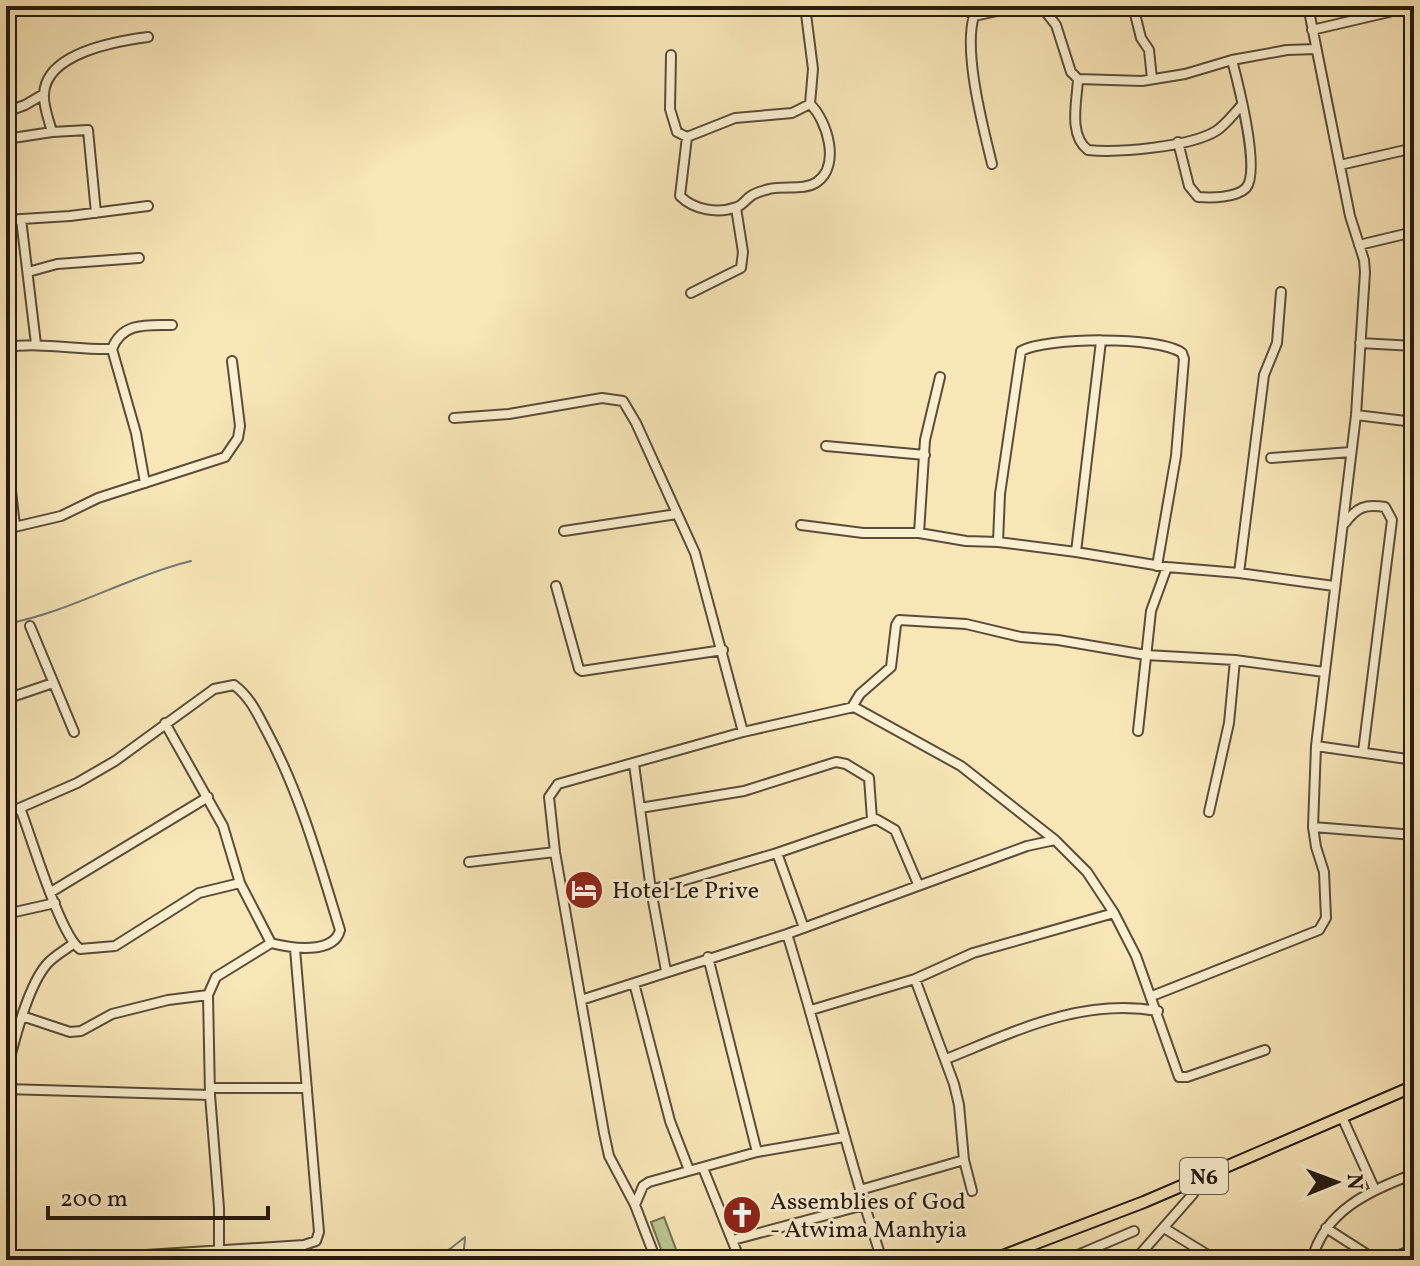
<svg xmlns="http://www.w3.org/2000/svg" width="1420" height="1266" font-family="Vollkorn,serif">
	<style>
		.green { fill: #bac690; stroke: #707050; stroke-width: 2 }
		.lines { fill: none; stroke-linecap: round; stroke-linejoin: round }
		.stream { stroke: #717b76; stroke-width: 2 }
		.minor-casing { stroke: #5a4c3a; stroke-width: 12 }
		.major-casing { stroke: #251911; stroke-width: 14 }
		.minor { stroke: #faefd0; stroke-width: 8 }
		.major { stroke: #f8e6b7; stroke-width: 10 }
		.labels { text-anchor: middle; stroke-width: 6; stroke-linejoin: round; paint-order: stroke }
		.shield { fill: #faefd0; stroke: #65594a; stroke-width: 2 }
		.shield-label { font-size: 22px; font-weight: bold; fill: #251911 }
		.poi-label { font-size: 24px; fill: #251911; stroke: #faefd0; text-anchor: start }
	</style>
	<rect width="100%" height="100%" fill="#f8e6b7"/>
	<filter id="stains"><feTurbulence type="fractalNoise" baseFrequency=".0025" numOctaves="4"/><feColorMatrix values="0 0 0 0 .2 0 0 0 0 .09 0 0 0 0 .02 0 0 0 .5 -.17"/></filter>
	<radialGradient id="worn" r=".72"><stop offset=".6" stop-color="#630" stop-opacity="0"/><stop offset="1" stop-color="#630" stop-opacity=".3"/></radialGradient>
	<path class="green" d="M664,1217L680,1260H665L651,1222Z"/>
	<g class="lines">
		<path class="stream" d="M6,624C70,612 127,577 191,561
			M427,1260L450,1249L465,1237
			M463,1260L465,1238"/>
		<g class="minor-casing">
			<path id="minor" d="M962,6L974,16
				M1133,6L1141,38L1149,50L1152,79
				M1312,30L1389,12L1398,6
				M671,55L670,109L677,132L687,137
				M1078,79C1077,101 1068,135 1088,150C1118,153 1190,147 1216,131C1226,125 1234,113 1242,105
				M1414,89V105
				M6,112L25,105L44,94
				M52,132C49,120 43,106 44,94C46,53 117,41 148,37
				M687,137L680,196C694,210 718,214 737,207C743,205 746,199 751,196C756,192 763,191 769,189C784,185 804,191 817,182C841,165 827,120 810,104
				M687,137L735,118L792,113L810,104L813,69L805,6
				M6,139L52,132L88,130L96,213
				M1178,142L1189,186L1198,197C1211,198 1236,198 1246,188C1261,171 1238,83 1232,60
				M992,164C983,127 963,52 974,16L1016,7L1045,11L1056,25L1071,72L1078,79L1142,81L1185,74L1232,60L1287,50L1316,49
				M1340,165L1414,148
				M21,219L36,344
				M6,220L70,216L148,206
				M1359,245L1405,234L1414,235
				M28,272L57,264L139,258
				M691,293L741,268L743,252L736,208
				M1360,343L1414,346
				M6,347C42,342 76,350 112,349
				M1356,415L1414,422
				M454,418L509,414L602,398L623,401L636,423L695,553L743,732
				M826,446L925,455
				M6,447L15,526
				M1271,458L1351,452
				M145,483L136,433L112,349C122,322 147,325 172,325
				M1345,523C1357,507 1365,504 1385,507L1392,520L1363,752
				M801,525L863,533H919L966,541L998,542L1076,552L1167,567L1239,573L1334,586
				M6,529L61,516L98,498L225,457L238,438L240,426L232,361
				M564,531L677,514
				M919,533L925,440L940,377
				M998,542L1000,494L1021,351C1047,337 1159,336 1182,353L1184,359L1176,456L1157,566
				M1076,552L1101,341
				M1239,573L1264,375L1277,343L1281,292
				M556,586L579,669L582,671L723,650
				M30,626L74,732
				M6,699L53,683
				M852,707L860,694L891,667L896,625L899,620L966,624L1021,637L1058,640L1146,655L1235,660L1324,672
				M1138,731L1151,611L1167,567
				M1316,746L1414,760
				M634,764L651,890L666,971
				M20,808C31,836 60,935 80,949L115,946L199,893L240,883
				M640,808L744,791L836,762L846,764L869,778L872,819
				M1209,812L1229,723L1235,660
				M6,814L77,783L115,761L214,689L234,685C250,697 257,713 266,730C300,793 319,862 340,930C334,955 290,948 271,943L240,883L223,826L165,723
				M1313,827L1414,835
				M777,853L804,928
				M469,862L555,852
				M651,890L777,853L876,819L895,830L918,884
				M51,892L208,797
				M6,914L55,903
				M787,934C821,1042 846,1152 882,1260
				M708,957L757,1152
				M915,979L954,1084L959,1105L964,1160L972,1191
				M634,983L670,1121L689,1170
				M1152,996L1319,930L1326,918L1324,872L1316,847L1313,827L1316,746L1356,415L1365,272L1364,260L1350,216L1308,6
				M581,1000L787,934L1027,846L1055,840
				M811,1010L915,979L973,953L1114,913
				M22,1016L70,1032L81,1031L112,1014L168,1000L208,995
				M946,1059C1014,1032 1082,997 1158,1011
				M6,1073C14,1043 27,987 47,964C54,956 65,950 73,944
				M210,1088H307
				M6,1089L210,1095
				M1342,1117L1374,1188
				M703,1168L740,1260
				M860,1190L964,1160
				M635,1205L643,1186L649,1182L757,1152L844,1137
				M1164,1228L1216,1260
				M1326,1228L1376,1260
				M733,1240L864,1205
				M219,1249V1208L210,1095L208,995L216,977L271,943
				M1144,1251L1157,1260
				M66,1260L304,1245L316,1241L319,1232L295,949
				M656,1260L635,1205L609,1156L604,1133L555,852L549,797L558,784L743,732L854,707L961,766L1055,840L1087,872L1114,913L1136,956L1179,1077H1187L1265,1050
				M1066,1260L1134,1231
				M1135,1260L1193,1194L1196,1179
				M1312,1260C1324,1211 1370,1190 1414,1174
				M1387,1260L1414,1249"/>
		</g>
		<g class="major-casing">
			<path id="major" d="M992,1260L1144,1202L1414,1086"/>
		</g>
		<use href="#minor" class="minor"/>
		<use href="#major" class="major"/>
	</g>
	<defs>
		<g id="hotel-disc" transform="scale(2)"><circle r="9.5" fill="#8f2418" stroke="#faefd0"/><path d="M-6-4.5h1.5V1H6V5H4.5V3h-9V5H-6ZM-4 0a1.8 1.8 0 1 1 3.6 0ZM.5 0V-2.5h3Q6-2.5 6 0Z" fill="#fff"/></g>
		<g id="church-disc" transform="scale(2)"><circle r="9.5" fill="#8f2418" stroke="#faefd0"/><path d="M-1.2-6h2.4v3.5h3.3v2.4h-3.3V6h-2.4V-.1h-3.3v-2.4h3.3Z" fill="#fff"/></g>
	</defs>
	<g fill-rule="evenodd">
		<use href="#hotel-disc" x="584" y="890"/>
		<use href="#church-disc" x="742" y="1215"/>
	</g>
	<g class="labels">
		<rect class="shield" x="1180" y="1158" width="48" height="36" rx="6"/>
		<g class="shield-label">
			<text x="1204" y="1184">N6</text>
		</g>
		<g class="poi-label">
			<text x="612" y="898">Hotel Le Prive</text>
			<text x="770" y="1209">Assemblies of God<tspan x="770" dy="28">- Atwima Manhyia</tspan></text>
		</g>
	</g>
	<rect width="1420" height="1266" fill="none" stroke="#f8e6b7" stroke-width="32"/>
	<rect x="8" y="8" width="1404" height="1250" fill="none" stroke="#251911" stroke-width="4"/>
	<rect x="16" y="16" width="1388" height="1234" fill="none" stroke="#251911" stroke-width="2"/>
	<g transform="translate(1336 1182) rotate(89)" stroke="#faefd0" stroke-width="6" paint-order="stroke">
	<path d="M0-6L14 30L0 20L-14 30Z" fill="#251911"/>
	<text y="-12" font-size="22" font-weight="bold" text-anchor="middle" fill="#251911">N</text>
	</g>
	<path d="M48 1206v12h220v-12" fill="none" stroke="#251911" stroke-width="4"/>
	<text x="60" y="1206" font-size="24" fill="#251911" stroke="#faefd0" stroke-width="6" paint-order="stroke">200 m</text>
	<rect width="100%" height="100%" filter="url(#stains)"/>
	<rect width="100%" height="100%" fill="url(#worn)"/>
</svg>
